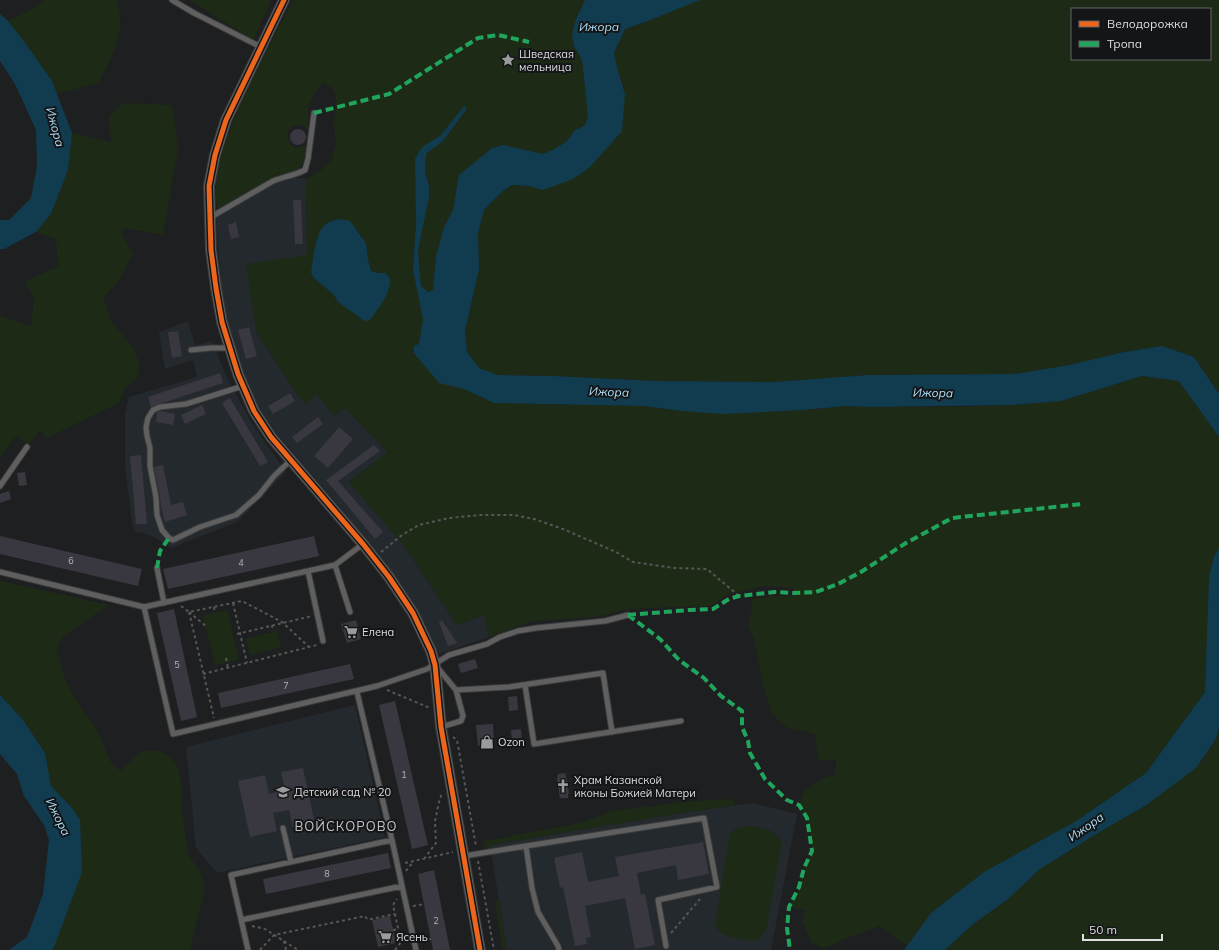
<svg xmlns="http://www.w3.org/2000/svg" width="1219" height="950" font-family="Mulish,sans-serif">
	<style>
		.built { fill: #24292e }
		.green { fill: #1d2b16; fill-rule: evenodd }
		.water { fill: #113c4f }
		.building { fill: #393840 }
		.lines { fill: none; stroke-linecap: round; stroke-linejoin: round }
		.service-casing { stroke: #393a3b; stroke-width: 7 }
		.minor-casing { stroke: #393a3b; stroke-width: 12 }
		.path { stroke: #575657; stroke-width: 2; stroke-dasharray: 3 3; stroke-linecap: butt }
		.service { stroke: #5f5f5f; stroke-width: 5 }
		.minor { stroke: #5f5f5f; stroke-width: 10 }
		.quiet { stroke: #20a55d; stroke-width: 4; stroke-dasharray: 8 4; stroke-linecap: butt }
		.cycleway-casing { stroke: #141517; stroke-width: 8 }
		.cycleway { stroke: #eb651d; stroke-width: 5 }
		.labels { text-anchor: middle; stroke-width: 4; stroke-linejoin: round; paint-order: stroke }
		.number-label { font-size: 9px; fill: #b4b4b8 }
		.poi-label { font-size: 11px; fill: #dddee0; stroke: #141517; text-anchor: start }
		.water-label { font-size: 12px; font-style: italic; fill: #abddf7; stroke: #141517 }
		.quarter-label { font-size: 13px; letter-spacing: 1px; fill: #bfc1c4; stroke: #141517 }
	</style>
	<rect width="100%" height="100%" fill="#1e1f20"/>
	<path class="built" d="M294,178L306,179L307,255L256,331L294,390L306,404L317,393L334,416L345,408L388,452L349,482L404,545L457,625L484,615L489,637L439,654L416,607L387,566L342,510L274,430L254,400L230,334L222,294L216,218L259,191L279,181Z
		M188,321L195,345L212,341L228,380L253,425L286,472L237,522L171,548L154,537L147,534L135,532L132,522L125,467V414L129,397L197,377L193,360L165,369L159,332Z
		M355,705L385,837L217,873L196,848L186,747Z
		M753,803L797,814L771,950H507L490,845L687,812Z"/>
	<path class="green" d="M45,0H116C128,29 112,58 98,83L57,94L52,81L8,21L34,8Z
		M189,0H271L254,40Z
		M293,0H585L576,19L574,46L582,60L587,106L588,117L584,126L575,130L567,141L555,150L543,154L503,145L492,148L460,175L453,210L444,227L436,256L433,290L428,292L421,286L418,251L429,197V185L425,172L426,154L443,141L463,115L454,118L440,136L425,145L415,181L417,199L416,224L413,270L423,320L419,344L439,382L464,389L494,403L643,406L682,411L802,410L847,406L870,407H952L1013,405L1061,401L1142,376L1179,381L1219,437V549L1214,556L1209,577L1205,692L1146,773L1076,821L984,872L931,913L907,946L880,926L846,938L824,949L811,942L802,921L805,910L789,907L799,887L804,868L812,851L807,818L799,805L805,790L826,777L835,775L836,760H818L815,734L786,727L772,714L763,685L754,639L748,626L752,609L751,599L775,596H792L793,588L763,586L728,594L711,606L643,608L624,610L596,617L532,621L489,637L484,615L457,625L404,545L349,482L388,452L345,408L334,416L317,394L306,404L294,390L256,331L246,264L307,255L306,179L321,170L331,160L336,146L334,122L336,110L335,94L332,88L323,83L315,93L308,107V130L303,125C287,124 284,135 293,147L297,148L307,145L302,165L293,173L279,174L218,210C203,159 269,48 293,0ZM340,219L347,220L360,233L366,243L368,260L371,271L378,273L381,272L363,320L338,302L334,295L314,278L311,273L316,242L332,220Z
		M700,0H1219V394L1194,357L1162,346L1124,352L1069,365L1014,374L868,375L774,382L657,381L553,376L497,375L479,368L467,352L465,331L479,269L478,233L484,210L493,202L504,190L512,185L528,186L543,190L625,94L618,71L614,53L625,29L648,21ZM1072,9H1210V59H1072Z
		M123,103L172,105L178,149L163,235L125,228L121,233L133,254L119,280L103,298L110,319L134,349L140,365L136,379L125,388L119,403L47,438L40,430L28,445L16,436L0,457V316L31,326L34,297L25,282L58,266L56,239L36,232L51,214L68,170L72,133L111,142L109,116Z
		M0,581L109,605L62,637L57,650L66,682L83,711L96,728L105,749L112,764L121,771L141,751H159L168,755L177,765L181,781L182,811L188,855L200,871L205,888L190,950H52L54,947L72,808L51,786L45,753L23,720L0,695Z
		M227,610L239,660L215,665L203,615Z
		M277,631L281,647L250,655L246,639Z
		M1219,728V950H945L973,924L1007,900L1040,869L1098,833L1148,804L1196,768L1216,739Z
		M733,799L736,805L687,812L490,845V850H487L484,846V841L581,823L612,811L694,801Z
		M750,826C767,828 772,829 782,842L766,931L757,940C743,941 731,938 719,932L715,924L730,833L738,828Z
		M498,899L507,950H503L495,904Z"/>
	<path class="water" d="M585,0H700L648,21L625,29L614,53L618,71L625,94L622,131L590,167L573,179L543,190L528,186L512,185L504,190L484,210L478,233L479,269L465,331L467,352L479,368L498,375L553,376L657,381L774,382L868,375L1014,374L1069,365L1124,352L1162,346L1194,357L1219,394V437L1179,381L1142,376L1061,401L1013,405L870,407L847,406L802,410L723,414L682,411L643,406L494,403L464,389L439,383L414,353V346L419,344L423,320L413,270L416,224L415,159L420,150L425,145L440,136L465,105L466,110L443,141L426,154L425,172L429,186V197L418,251L421,286L428,292L433,290L436,256L444,227L453,210L459,175L492,148L503,145L543,154L555,149L567,141L575,130L584,126L588,117L587,106L582,60L574,46L572,34L576,19Z
		M0,14L8,21L26,44L52,81L72,133L68,170L51,214L36,232L4,249H0V220H9L31,198L37,166L36,130L15,84L0,61Z
		M340,219L350,221L366,243L368,260L371,271L378,273H385L390,278C391,294 378,308 370,320L367,321L363,320L338,302L334,295L314,278L311,273C313,261 315,236 323,227C327,222 333,220 340,219Z
		M1219,549V728L1216,739L1196,768L1148,804L1098,833L1040,869L1007,900L973,924L945,950H904L931,913L984,872L1076,821L1146,773L1205,692L1209,577L1214,556Z
		M0,695L23,720L45,753L51,786L72,808L80,820L82,872L54,947L52,950H9L27,937L43,894L49,840L44,825L24,796L17,774L0,754Z"/>
	<path class="building" d="M290 137a8 8 0 1 1 16 0a8 8 0 1 1-16 0Z
		M293,200H301L303,244H295Z
		M236,222L239,237L231,239L228,225Z
		M249,327L257,356L246,359L238,330Z
		M178,331L182,356L172,358L168,332Z
		M220,373L223,383L151,407L148,397Z
		M290,393L295,401L273,414L268,406Z
		M230,398L268,462L260,466L222,403Z
		M202,405L206,414L185,424L181,415Z
		M160,411L175,414L173,425L156,422L157,412Z
		M318,417L323,424L297,443L292,437Z
		M339,427L353,439L328,468L314,456Z
		M374,445L380,451L338,481L383,532L375,539L326,480Z
		M141,455L147,524H136L130,456Z
		M163,465L171,505L183,502L187,515L165,522L161,507L160,496L154,467Z
		M25,472L27,485L19,486L17,473Z
		M9,491L11,499L0,503V494Z
		M0,536L142,569L138,586L0,554Z
		M314,536L319,556L168,589L163,569Z
		M174,609L197,717L181,721L157,613Z
		M356,620L361,639L347,643L341,624Z
		M442,620L457,643L448,646L439,622Z
		M475,659L478,668L461,673L458,664Z
		M350,664L354,679L221,708L218,693Z
		M517,696L518,710L509,711L508,697Z
		M395,701L428,845L412,849L379,705Z
		M493,724L494,744L478,746L476,725Z
		M521,729L522,741H512L511,730Z
		M303,768L315,824L293,828L289,810L273,813L277,831L250,837L238,781L265,775L269,794L285,790L281,772Z
		M565,773L567,780L569,794H568V798H560L557,780L558,774Z
		M703,842L709,874L678,880L676,865L637,873L641,895L645,894L655,945L635,949L625,898L585,906L591,937L586,938L587,944L575,946L563,887L560,888L554,858L582,852L588,882L619,876L615,857Z
		M388,853L391,868L266,894L263,879Z
		M434,870L450,950H433L418,874Z
		M390,916L396,943L378,947L372,920Z"/>
	<g class="lines">
		<g class="service-casing">
			<path id="service" d="M172,0L194,13L261,47
				M211,217L273,181C285,176 293,176 305,170L308,159L314,113
				M191,350L211,348H229
				M243,386L186,404L160,407L153,410L148,418L146,427L147,436L150,448V466L156,497L157,515L162,530L169,538L173,540L200,527L236,515L259,495L274,476L291,460
				M0,486L27,447
				M363,544L335,565L144,607L173,734L377,686L427,669L449,655L487,644L500,637L518,631L536,628L605,621L628,615
				M335,565L350,612
				M157,568L164,603
				M308,571L323,641
				M0,572L144,607
				M437,667L456,690L463,716L461,721L441,727
				M525,685L534,744L681,721
				M456,690L509,687L603,673L612,732
				M357,692L392,840L416,950
				M283,828L291,862
				M526,846L704,818L717,887L658,900L666,946
				M464,856L526,846L532,888L538,912L558,946L559,950
				M241,920L402,886
				M248,950L231,875L392,840"/>
		</g>
		<g class="minor-casing">
			<path id="minor" d="M284,0L226,120L215,155L209,186L211,250L216,288L222,322L238,374L254,411L271,437L363,544L389,577L413,613L431,651L435,665L441,727L480,950"/>
		</g>
		<path class="path" d="M381,552L402,535L419,525L449,518L480,515H514L534,519L563,529L616,552L633,562L674,568L707,569L739,596
			M233,603L247,663
			M181,606L189,612L242,601L282,622L309,647
			M214,607L215,613
			M189,612L214,718
			M189,612L207,627
			M272,625L273,631
			M237,634L312,616
			M226,658L228,668
			M203,674L317,645
			M387,690L430,708
			M453,737L457,740L476,846
			M424,859L436,843L435,821L439,802L442,793
			M478,861L494,950
			M405,863L453,852
			M406,871L413,862
			M413,906L424,904
			M252,926L265,929L298,950
			M393,930L398,929
			M671,933L700,899
			M422,940L431,939
			M284,941L286,950
			M260,950L274,935L365,916L367,919H371L395,914
			M395,950L401,942L393,905L397,899"/>
		<use href="#service" class="service"/>
		<use href="#minor" class="minor"/>
		<path class="quiet" d="M314,113L389,94L478,38L498,35L529,42
			M157,568L160,551L169,538
			M628,615L689,610L713,609L729,599L739,596L775,592L793,593L816,592L838,584L861,572L906,543L952,518L1082,504
			M628,615L660,639L679,660L704,678L721,696L742,711V727L748,741L750,753L765,779L787,800L799,805L807,818L812,851L804,868L799,887L789,907L787,928L790,950"/>
		<g class="cycleway-casing">
			<path id="cycleway" d="M284,0L226,120L215,155L209,186L211,250L216,288L222,322L238,374L254,411L271,437L363,544L389,577L413,613L431,651L435,665L441,727L480,950"/>
		</g>
		<use href="#cycleway" class="cycleway"/>
	</g>
	<defs>
		<g id="sight-bare" transform="scale(1.08)"><path d="M0-6L1.8-2.2L6-1.7L2.9 1.2L3.7 5.4L0 3.3L-3.7 5.4L-2.9 1.2L-6-1.7L-1.8-2.2Z" fill="#9a9b9d" stroke="#141517" stroke-width="2.5" paint-order="stroke"/></g>
		<g id="supermarket-bare" transform="scale(1.08)"><path d="M-6-5.5h2.5l.6 2H6L4.5 2H-2.5L-4.4-4H-6ZM-1.5 3.2a1.3 1.3 0 1 0 .1 0ZM3 3.2a1.3 1.3 0 1 0 .1 0Z" fill="#9a9b9d" stroke="#141517" stroke-width="2.5" paint-order="stroke"/></g>
		<g id="shop-bare" transform="scale(1.08)"><path d="M-5-2.5h2.3a2.7 3.5 0 0 1 5.4 0H5L5.5 6h-11ZM-1.5-2.5h3a1.5 2.3 0 0 0-3 0Z" fill="#9a9b9d" stroke="#141517" stroke-width="2.5" paint-order="stroke"/></g>
		<g id="church-bare" transform="scale(1.08)"><path d="M-1.2-6h2.4v3.5h3.3v2.4h-3.3V6h-2.4V-.1h-3.3v-2.4h3.3Z" fill="#9a9b9d" stroke="#141517" stroke-width="2.5" paint-order="stroke"/></g>
		<g id="school-bare" transform="scale(1.08)"><path d="M0-5L7-2L0 1L-7-2ZM-4 1L0 2.5L4 1V4Q0 6-4 4Z" fill="#9a9b9d" stroke="#141517" stroke-width="2.5" paint-order="stroke"/></g>
	</defs>
	<g fill-rule="evenodd">
		<use href="#sight-bare" x="508" y="60"/>
		<use href="#supermarket-bare" x="351" y="632"/>
		<use href="#shop-bare" x="487" y="742"/>
		<use href="#church-bare" x="563" y="786"/>
		<use href="#school-bare" x="283" y="792"/>
		<use href="#supermarket-bare" x="385" y="937"/>
	</g>
	<g class="labels">
		<g class="number-label">
			<text x="71" y="564">6</text>
			<text x="241" y="566">4</text>
			<text x="177" y="668">5</text>
			<text x="286" y="689">7</text>
			<text x="404" y="778">1</text>
			<text x="327" y="877">8</text>
			<text x="436" y="924">2</text>
		</g>
		<g class="poi-label">
			<text x="519" y="58">Шведская<tspan x="519" dy="13">мельница</tspan></text>
			<text x="362" y="636">Елена</text>
			<text x="498" y="746">Ozon</text>
			<text x="574" y="784">Храм Казанской<tspan x="574" dy="13">иконы Божией Матери</tspan></text>
			<text x="294" y="796">Детский сад № 20</text>
			<text x="396" y="941">Ясень</text>
		</g>
		<g class="water-label">
			<text x="599" y="31">Ижора</text>
			<text transform="translate(55 127) rotate(75)" y="4">Ижора</text>
			<text transform="translate(609 392) rotate(2)" y="4">Ижора</text>
			<text transform="translate(933 393) rotate(1)" y="4">Ижора</text>
			<text transform="translate(58 817) rotate(64)" y="4">Ижора</text>
			<text transform="translate(1086 827) rotate(-35)" y="4">Ижора</text>
		</g>
		<g class="quarter-label">
			<text x="346" y="831">ВОЙСКОРОВО</text>
		</g>
	</g>
	<rect x="1071" y="8" width="140" height="52" fill="#141517" stroke="#646567"/>
	<rect x="1079" y="21" width="20" height="6" fill="#eb651d" stroke="#646567"/>
	<text x="1107" y="28" font-size="12" fill="#dddee0">Велодорожка</text>
	<rect x="1079" y="41" width="20" height="6" fill="#20a55d" stroke="#646567"/>
	<text x="1107" y="48" font-size="12" fill="#dddee0">Тропа</text>
	<path d="M1083 934v6h79v-6" fill="none" stroke="#dddee0" stroke-width="2"/>
	<text x="1089" y="934" font-size="12" fill="#dddee0" stroke="#141517" stroke-width="3" paint-order="stroke">50 m</text>
</svg>
